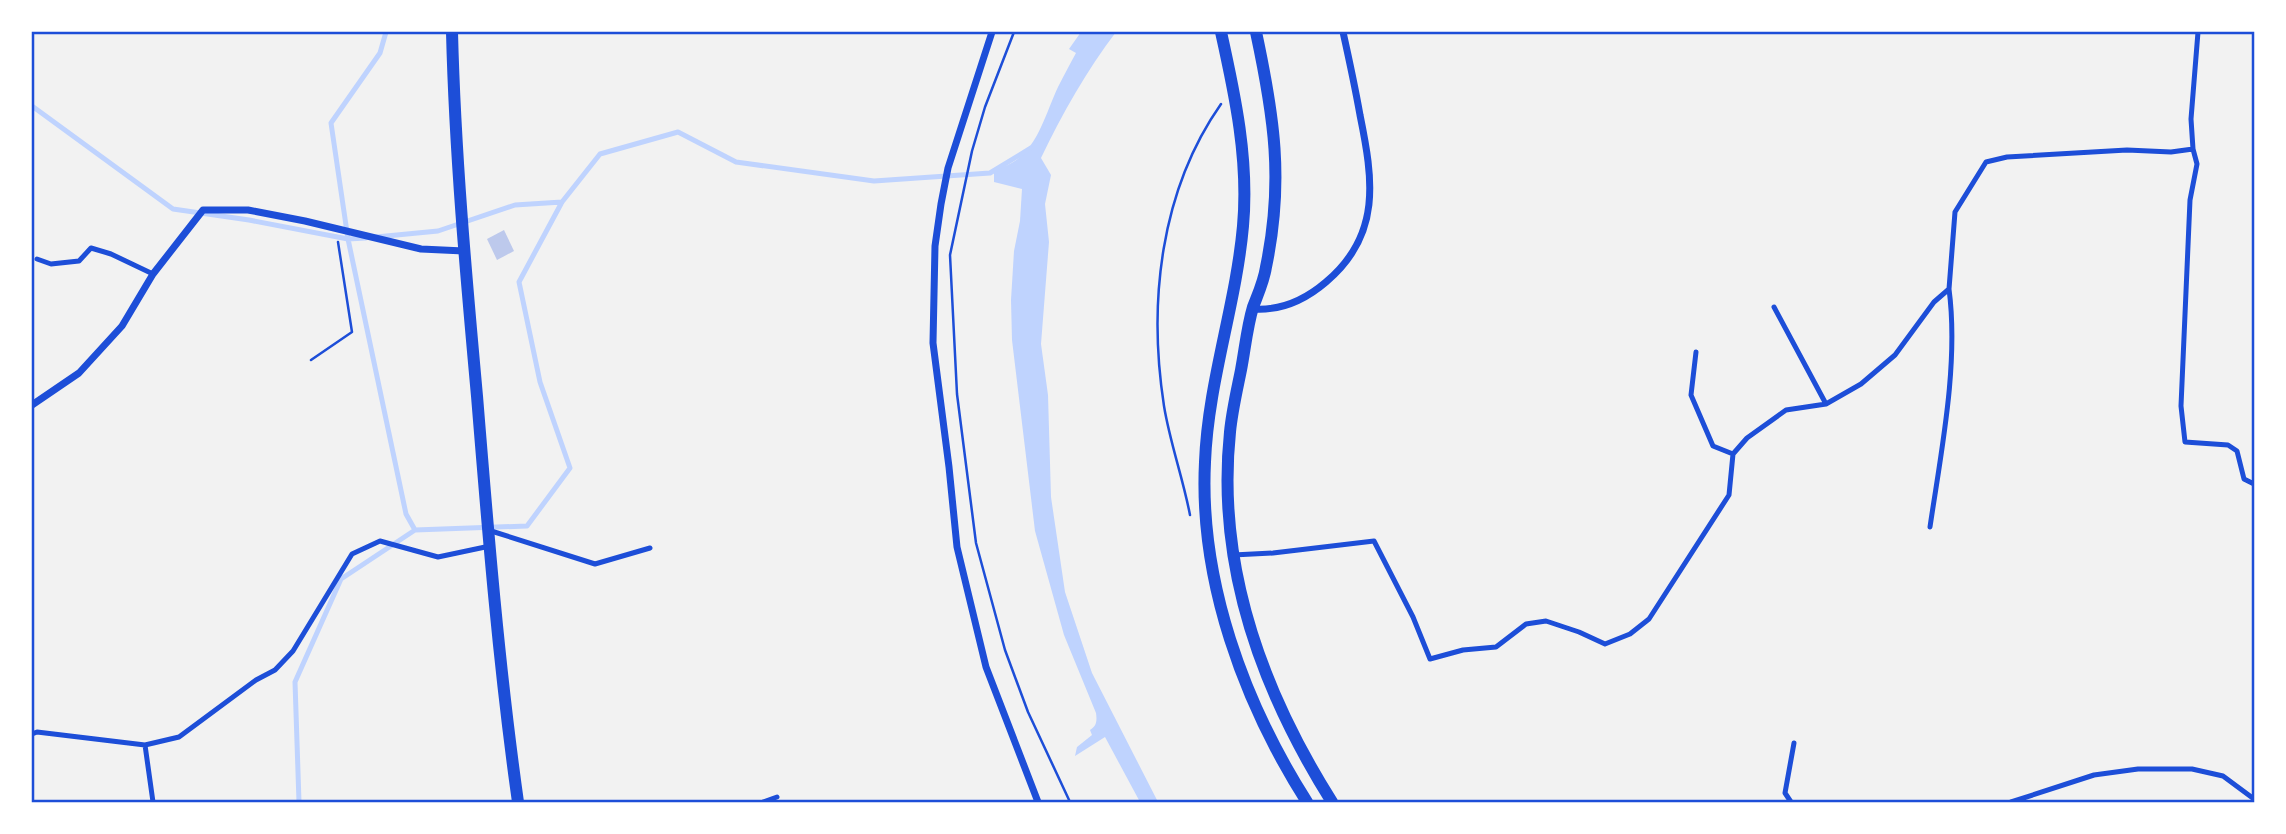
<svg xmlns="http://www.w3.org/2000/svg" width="2286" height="834" font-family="'Fira Sans',sans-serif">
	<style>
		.water { fill: #bfd3fe }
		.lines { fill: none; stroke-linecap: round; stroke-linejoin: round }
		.stream { stroke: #bfd3fe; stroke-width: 5 }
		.building { fill: #bdc9ec }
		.path { stroke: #1d4ed8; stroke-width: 2.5 }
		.service { stroke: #1d4ed8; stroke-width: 5 }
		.minor { stroke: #1d4ed8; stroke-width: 7 }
		.tertiary { stroke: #1d4ed8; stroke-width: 12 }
		.neatline { fill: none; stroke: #1d4ed8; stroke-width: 2.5 }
	</style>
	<rect width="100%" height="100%" fill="#f2f2f2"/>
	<path class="water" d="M1081,32H1116C1087,70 1062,114 1041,158L1051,175L1045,204L1049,242L1041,344L1048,395L1051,497L1065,592L1092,673L1158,802H1140L1105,737L1075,756L1077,747L1092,735L1090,730C1097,726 1097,720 1096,713L1064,635L1035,531L1012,340L1011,300L1014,251L1020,221L1022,189L994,182V169C1035,162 1043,119 1058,87C1064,75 1070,64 1076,53L1069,49Z"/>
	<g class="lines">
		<path class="stream" d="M386,32L380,53L331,123L348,239L406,514L415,530
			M32,106L173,209L249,220L348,239L366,238
			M376,237L438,231L515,205L562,202
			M299,802L295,682L341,579L415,530L527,526L570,468L540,382L519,282L562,202L600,154L678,132L736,162L874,181L990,173L1031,148"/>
	</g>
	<path class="building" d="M504,230L514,251L497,260L487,239Z"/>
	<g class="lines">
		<path class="path" d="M1014,32L985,107L972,151L950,255L957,394L976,543L1005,650L1028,712L1070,802
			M311,360L352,332L338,242
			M1190,515C1183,478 1170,443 1164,406C1148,303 1160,191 1221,104"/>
		<path class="service" d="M2193,149L2191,119L2198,32
			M37,259L51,264L79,261L91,248L111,254L153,274
			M1774,307L1826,404
			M1696,352L1691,395L1713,446L1733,454
			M1930,527C1941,452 1959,364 1949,289
			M488,530L595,564L650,548
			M1233,555L1273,553L1374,541L1413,617L1430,659L1463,650L1496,647L1526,624L1546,621L1579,632L1605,644L1630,634L1649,619L1729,495L1733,454L1747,438L1786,410L1826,404L1861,384L1895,355L1934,302L1949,289L1955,212L1986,162L2007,157L2127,150L2171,152L2193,149L2197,164L2190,200L2181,406L2185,442L2228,445L2237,451L2244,479L2254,484
			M32,734L37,732L145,745L179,737L256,680L275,670L293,651L352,554L380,541L438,557L490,546
			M145,745L153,802
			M763,802L777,797
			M1791,802L1785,793L1794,743
			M2011,802L2094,775L2138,769H2192L2223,776L2254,799"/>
		<path class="minor" d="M992,32L948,168L941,204L935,246L933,343L949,467L957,547L986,667L1038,802
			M1253,309C1281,311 1305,300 1326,282C1382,235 1373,179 1360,115C1355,87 1349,59 1343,32
			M32,405L79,373L122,326L153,274L203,210H248L305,221L421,249L464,251"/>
		<path class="tertiary" d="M452,32C455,153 466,275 477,396C488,532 499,668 518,802
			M1221,32C1235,95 1249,160 1243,226C1236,305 1208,382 1205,462C1199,581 1244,703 1307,802
			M1256,32C1274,116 1284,181 1266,267C1264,281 1258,294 1253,307C1247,327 1245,349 1241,370C1237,390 1232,411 1230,432C1216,566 1262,691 1332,802"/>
	</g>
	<rect width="2286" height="834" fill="none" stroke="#ffffff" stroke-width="66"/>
	<rect x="33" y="33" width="2220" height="768" class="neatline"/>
</svg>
